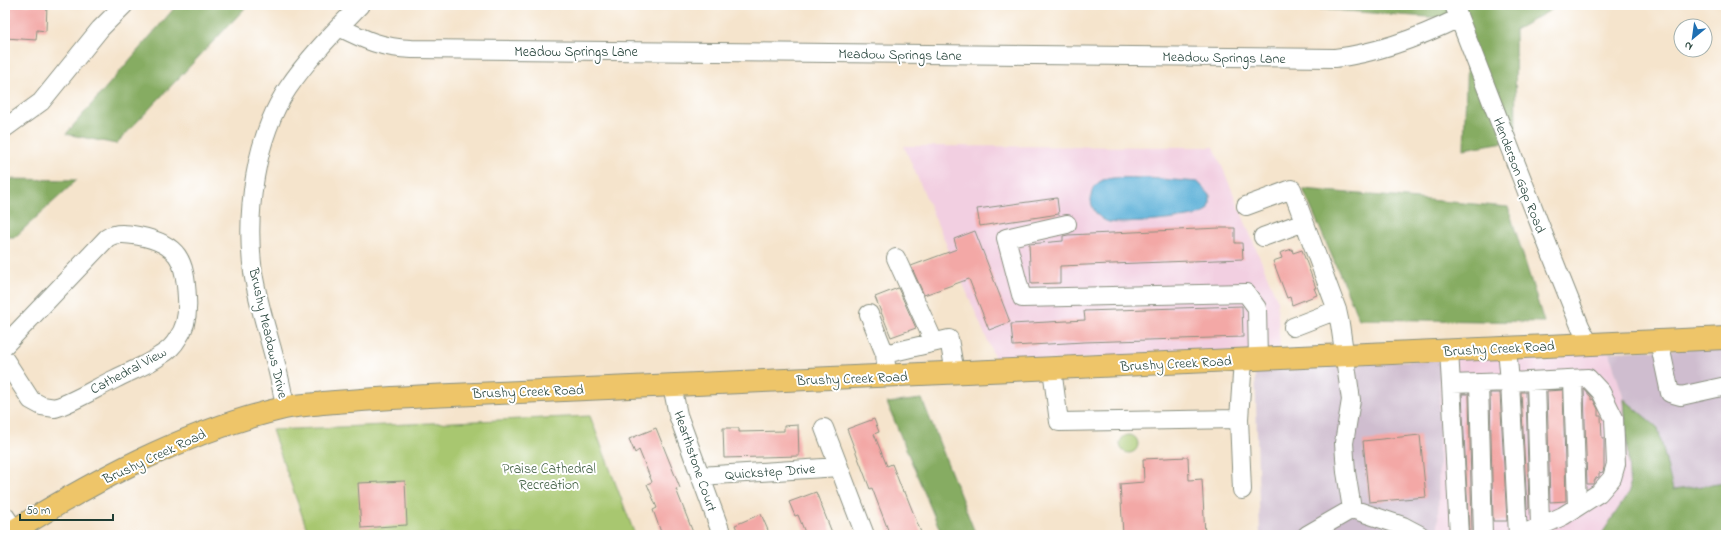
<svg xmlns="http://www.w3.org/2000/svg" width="1731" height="540" font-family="'Indie Flower',sans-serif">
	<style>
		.built { fill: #f2cfe1 }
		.industrial { fill: #cfbdcf }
		.green { fill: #a8c76f; stroke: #648252 }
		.forest { fill: #86ac62; stroke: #52744b }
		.water { fill: #5cb0d8; stroke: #3e7686 }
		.building { fill: #f3a8a6 }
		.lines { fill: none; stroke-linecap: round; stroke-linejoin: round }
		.minor-casing { stroke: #8a9080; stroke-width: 20 }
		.major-casing { stroke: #8a9080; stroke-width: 24 }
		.minor { stroke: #fff; stroke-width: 18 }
		.major { stroke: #eec569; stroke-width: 22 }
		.labels { text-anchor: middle; stroke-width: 4; stroke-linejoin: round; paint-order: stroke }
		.street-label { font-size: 14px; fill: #1f3d34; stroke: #fff }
		.park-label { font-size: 14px; fill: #416043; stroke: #fff }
	</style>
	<rect width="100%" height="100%" fill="#fff"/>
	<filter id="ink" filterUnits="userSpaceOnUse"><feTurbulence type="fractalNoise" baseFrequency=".025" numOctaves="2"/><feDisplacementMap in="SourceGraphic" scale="8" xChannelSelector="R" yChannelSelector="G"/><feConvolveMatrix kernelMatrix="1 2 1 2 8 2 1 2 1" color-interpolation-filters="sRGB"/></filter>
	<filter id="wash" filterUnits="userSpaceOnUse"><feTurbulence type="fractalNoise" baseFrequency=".012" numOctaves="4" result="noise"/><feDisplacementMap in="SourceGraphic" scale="16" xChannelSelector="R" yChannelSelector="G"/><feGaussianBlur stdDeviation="0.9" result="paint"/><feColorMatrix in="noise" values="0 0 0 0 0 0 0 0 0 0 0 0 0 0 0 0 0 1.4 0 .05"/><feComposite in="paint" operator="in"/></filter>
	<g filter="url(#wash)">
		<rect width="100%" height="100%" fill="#f5e4cc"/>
		<path class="built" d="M904,146L1214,147L1277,299L1280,349L997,363Z
			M1609,352L1624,399L1630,491L1601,535H1438L1440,359Z"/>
		<path class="industrial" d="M1726,347V483L1673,490L1658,428L1624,399L1609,352Z
			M1440,359L1438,535H1260L1255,369Z"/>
		<path class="green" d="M590,416L635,535H309L272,430Z
			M1120 444a9 9 0 1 1 18 0a9 9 0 1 1-18 0Z"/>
		<path class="forest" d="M177,5H248L116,144L66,134Z
			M1264,5H1560L1515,30L1516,140L1464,149L1468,20Z
			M5,179L77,180L15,237H5Z
			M1303,189L1508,207L1544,322L1359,319Z
			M922,399L976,535H942L887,403Z
			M1624,399L1658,428L1673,490L1726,483V535H1601L1630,491Z"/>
		<path class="water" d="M1148,178L1198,182L1210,195C1210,201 1211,208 1206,212C1195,219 1123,225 1109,222C1090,217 1083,189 1103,180C1114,176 1136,178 1148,178Z"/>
		<g id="blocks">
			<path class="building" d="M5,5H47L46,31L37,30L36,40L5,38Z
				M1057,198L1059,214L980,226L977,209Z
				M1220,228H1235V243H1242L1243,259L1060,266V283L1031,284L1029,244L1063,241V236L1068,235Z
				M975,231L1010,322L989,330L969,279L924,295L911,266L957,249L954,239Z
				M1292,249L1293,253L1302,250L1316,288H1314L1317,295L1292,305L1290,297L1287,298L1273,261L1282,258L1280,253Z
				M898,288L916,328L891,337L875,297Z
				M1242,306L1243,337L1084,342L1013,346L1011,324L1085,320L1084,311Z
				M1584,389L1591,397V400L1593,399L1598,409V416H1601L1602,438H1604V467L1603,472L1599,473V477L1596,478L1593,484H1587Z
				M1563,390L1566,501L1550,502L1547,391Z
				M1521,392H1526L1529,508L1527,509Z
				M1490,393H1500L1507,521H1493Z
				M1462,394H1469L1472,534H1469Z
				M874,419L879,432L874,434L887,466L892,464L903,492H905L922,535H890L872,488L870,489L847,429Z
				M798,425L799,456L724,458L723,428H739V432L784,431V426Z
				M656,428L680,488L676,489L694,535H662L653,510L657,508L647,484L652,482L639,450L635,453L629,439Z
				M1420,435L1426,497L1369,502L1363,441Z
				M1188,457L1189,480L1202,479L1205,535H1123L1120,484L1144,482L1143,459Z
				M405,481L407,525L361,528L358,483Z
				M816,492L833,535H806L798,515L795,516L789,502Z
				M761,514L770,535H739L735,525Z"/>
		</g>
	</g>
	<g filter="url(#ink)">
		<use href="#blocks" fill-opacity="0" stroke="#8a9080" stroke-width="1"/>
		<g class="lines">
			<g class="minor-casing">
				<path id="minor" d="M1454,5L1552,256L1580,326L1589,344
					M339,27C365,40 382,48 412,49L1335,58C1379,53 1420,37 1459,18
					M5,128L41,102L100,29L124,5
					M1246,206L1292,189L1337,310L1340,324L1351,400L1344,443L1346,472L1352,509
					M1067,224L1006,238L1022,298L1246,293L1257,308L1258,360
					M1263,237L1304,222
					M896,258L934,342
					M869,314L885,354
					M1293,327L1337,310
					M1659,341L1670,393L1681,396L1726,386
					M5,345L107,238C116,232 128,234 139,236C179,244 185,260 187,298C188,312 187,326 178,338C174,345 168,351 161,355C148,365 130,371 115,379C96,388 76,401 55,408L42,406L31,400L5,360
					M1449,351L1451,384L1510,382L1507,348
					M1052,369L1059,422L1239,419
					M887,376L885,354L949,339L955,373
					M1573,379L1577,507
					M1536,381L1540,526
					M1479,383L1483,535
					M1451,384L1459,535
					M672,385L678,415L722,535
					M285,408C279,361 260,318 253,272C245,213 255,137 288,88C309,57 335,31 360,5
					M824,428L865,535
					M700,476L839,467
					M1242,490L1239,419L1243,360
					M5,516L18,535
					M1307,535L1352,509L1403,526L1420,535
					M1518,535L1510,382L1588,378L1601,392L1614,418L1616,464L1612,478L1599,493L1563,516L1521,535"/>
			</g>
			<g class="major-casing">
				<path id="major" d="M7,535C93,481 185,431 284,408C297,405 310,405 323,403C358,400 394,398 429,396L1726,338"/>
			</g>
			<use href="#minor" class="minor"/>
			<use href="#major" class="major"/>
		</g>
	</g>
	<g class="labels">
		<g class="street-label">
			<text x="576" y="56">Meadow Springs Lane</text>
			<text transform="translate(900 54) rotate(1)" y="5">Meadow Springs Lane</text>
			<text transform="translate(1224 57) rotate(1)" y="5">Meadow Springs Lane</text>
			<text transform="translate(1520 175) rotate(69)" y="5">Henderson Gap Road</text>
			<text transform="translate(269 333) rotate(77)" y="5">Brushy Meadows Drive</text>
			<text transform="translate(1499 348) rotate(-3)" y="5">Brushy Creek Road</text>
			<text transform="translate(1176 363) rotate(-3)" y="5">Brushy Creek Road</text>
			<text transform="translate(128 370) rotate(-28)" y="5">Cathedral View</text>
			<text transform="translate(852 378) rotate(-2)" y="5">Brushy Creek Road</text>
			<text transform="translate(528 391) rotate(-2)" y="5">Brushy Creek Road</text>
			<text transform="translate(154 456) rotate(-25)" y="5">Brushy Creek Road</text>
			<text transform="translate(696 461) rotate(71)" y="5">Hearthstone Court</text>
			<text transform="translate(770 471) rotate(-4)" y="5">Quickstep Drive</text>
		</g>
		<g class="park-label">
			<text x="549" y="473">Praise Cathedral<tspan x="549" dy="16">Recreation</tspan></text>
		</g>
	</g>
	<rect width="1731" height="540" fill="none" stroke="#fff" stroke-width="20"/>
	<g transform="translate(1693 38) rotate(209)"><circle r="19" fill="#ffffff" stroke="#a5b1ae"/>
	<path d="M0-3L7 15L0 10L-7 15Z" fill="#1f6fb2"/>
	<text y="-6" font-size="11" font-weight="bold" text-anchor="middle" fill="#1f3d34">N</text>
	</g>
	<path d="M20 514v6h93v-6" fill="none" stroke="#1f3d34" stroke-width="2"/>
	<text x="26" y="514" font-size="12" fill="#1f3d34" stroke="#ffffff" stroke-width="3" paint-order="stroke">50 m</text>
</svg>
